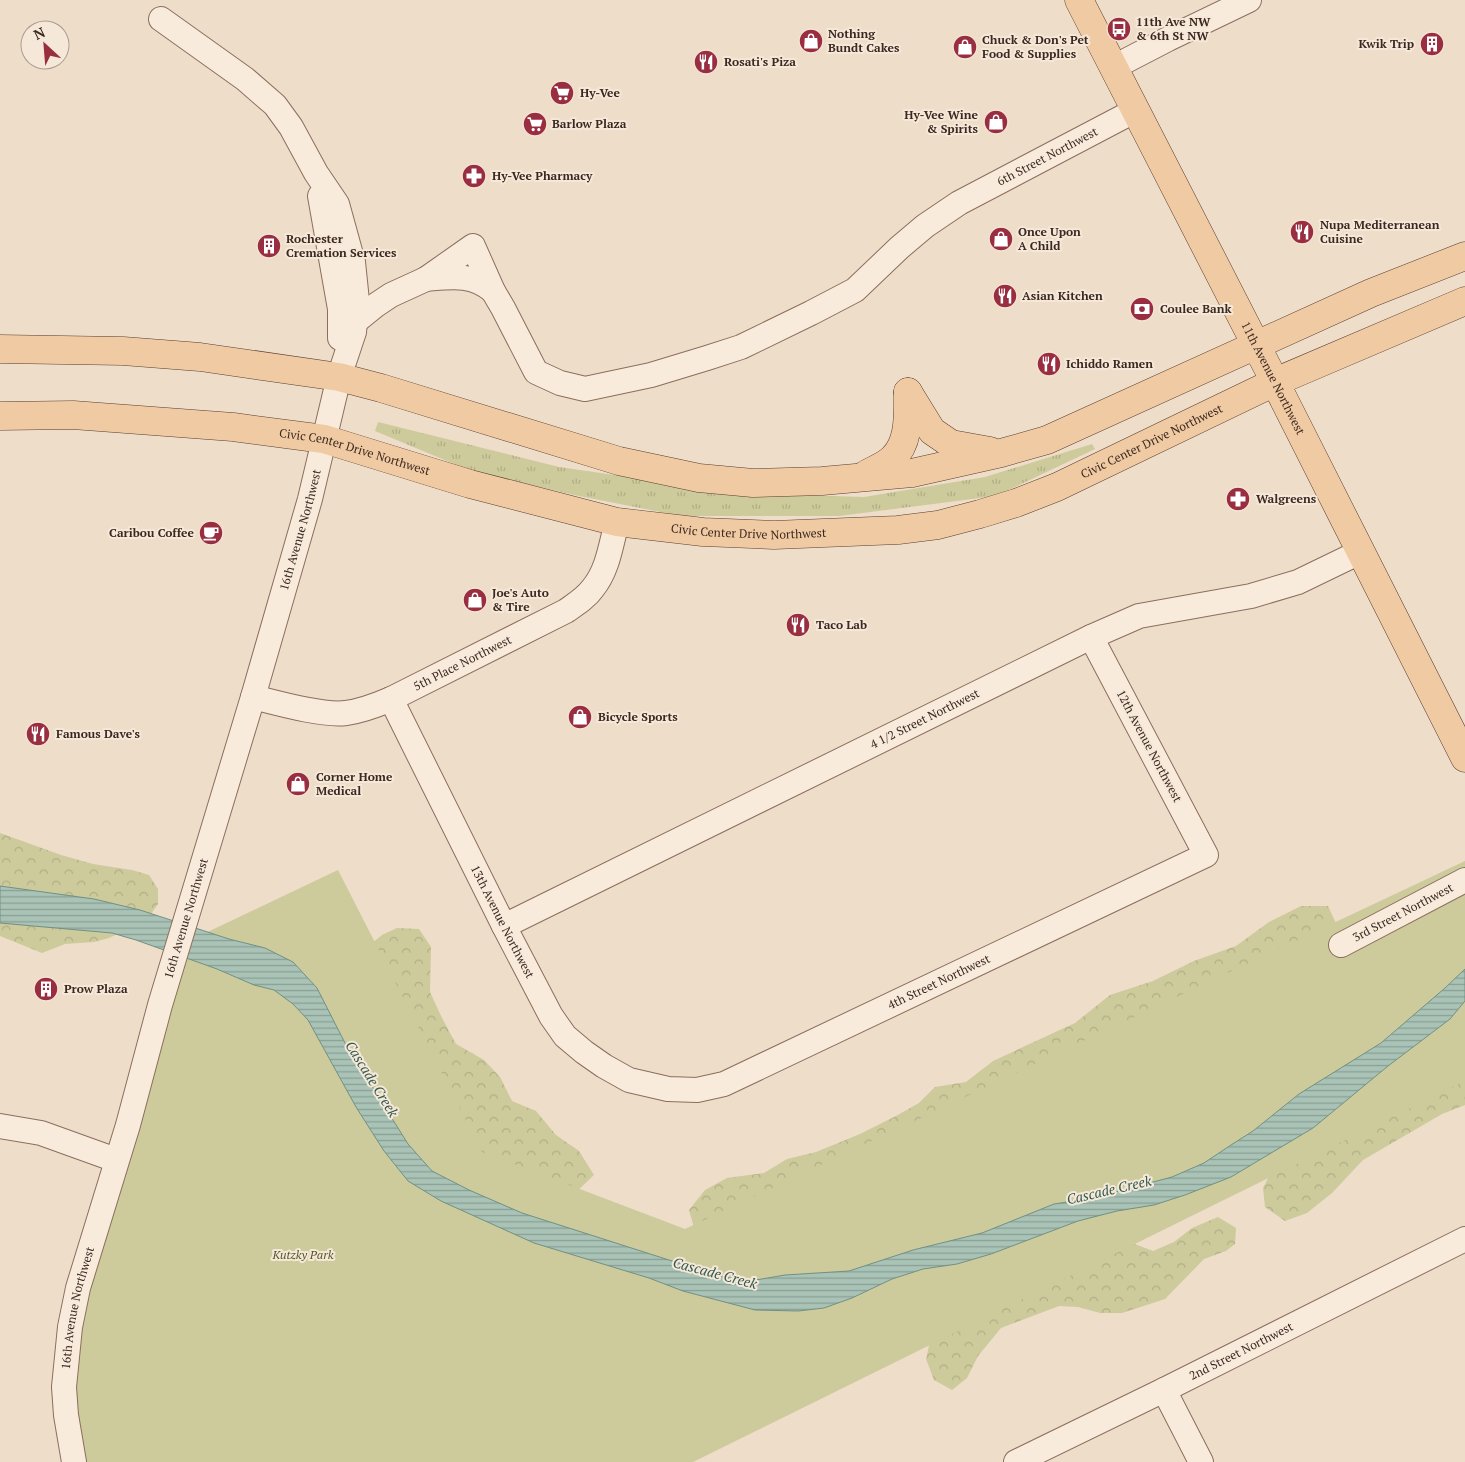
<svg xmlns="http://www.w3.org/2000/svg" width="1465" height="1462" font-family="'PT Serif',serif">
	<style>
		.grass { fill: url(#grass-tufts) }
		.forest { fill: url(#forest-crowns) }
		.park { fill: #cdca9c }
		.water { fill: url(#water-rules); stroke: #709183 }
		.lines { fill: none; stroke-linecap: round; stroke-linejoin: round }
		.minor-casing { stroke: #8b6e5d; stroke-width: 26 }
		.major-casing { stroke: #593d31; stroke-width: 29 }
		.minor { stroke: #f9ebdc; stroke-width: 24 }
		.major { stroke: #f0caa2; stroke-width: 28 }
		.labels { text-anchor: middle; stroke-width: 4; stroke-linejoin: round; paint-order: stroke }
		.poi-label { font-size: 12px; font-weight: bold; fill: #3b2921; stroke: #f6e8d8; text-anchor: start }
		.street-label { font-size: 12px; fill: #3b2921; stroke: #f6e8d8 }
		.park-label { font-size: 12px; font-style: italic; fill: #545828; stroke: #f6e8d8 }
		.water-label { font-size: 14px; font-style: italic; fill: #305b51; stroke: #f6e8d8 }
	</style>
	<defs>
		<pattern id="grass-tufts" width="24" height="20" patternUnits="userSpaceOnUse" patternTransform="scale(1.25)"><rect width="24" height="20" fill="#cdca9c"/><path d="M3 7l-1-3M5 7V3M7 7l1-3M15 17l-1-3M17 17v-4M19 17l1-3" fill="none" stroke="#b1ae86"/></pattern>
		<pattern id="forest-crowns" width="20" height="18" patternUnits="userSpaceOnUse" patternTransform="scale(1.25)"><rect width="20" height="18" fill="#cdca9c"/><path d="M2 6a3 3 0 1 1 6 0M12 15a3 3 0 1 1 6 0" fill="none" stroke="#b1ae86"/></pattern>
		<pattern id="water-rules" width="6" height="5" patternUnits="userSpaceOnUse" patternTransform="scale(1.25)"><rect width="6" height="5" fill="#a9c3b7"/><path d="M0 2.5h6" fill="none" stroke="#8b9e94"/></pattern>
	</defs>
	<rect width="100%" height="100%" fill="#eeddc9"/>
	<path class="grass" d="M378,422L559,467L740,493L864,497L985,477L1092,444L1095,449L996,496L839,516H681L574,495L471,471L375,431Z"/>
	<path class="forest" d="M0,833L61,855L93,864L132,870L149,875L158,889V904L146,921L109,938L94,942L65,944L42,953L0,936Z
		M1301,906H1328L1340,932L695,1231L689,1210L705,1190L727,1178L764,1173L787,1159L816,1152L860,1134L896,1116L919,1103L935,1087L966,1082L993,1061L1075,1023L1110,995L1153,981L1194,961L1236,946L1269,922Z
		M397,928L419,929L431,947L430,992L441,1016L456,1044L484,1060L500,1077L512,1101L536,1111L556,1135L579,1151L594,1175L576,1192L491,1178L355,957L382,935Z
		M1465,1048V1105L1442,1114L1363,1160L1332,1193L1307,1213L1285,1221L1265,1207L1263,1188L1278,1159Z
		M1218,1217L1236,1228L1235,1244L1226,1251L1204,1259L1165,1299L1122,1313H1100L1078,1307L1059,1306L1001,1328L978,1356L967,1378L952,1390L934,1380L926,1359L933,1328L1119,1238L1153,1251L1174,1242L1192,1228Z"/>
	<path class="park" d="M1465,861V1081L693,1462H74L64,1387L178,946L338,870L482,1152L685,1229Z"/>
	<path class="water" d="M0,886L94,899L140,910L229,939L265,948L293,962L317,988L345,1043L408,1144L432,1171L469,1190L522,1213L719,1276L750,1281L785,1275L849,1271L913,1250L982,1233L1054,1204L1093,1198L1172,1177L1204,1163L1231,1145L1253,1131L1299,1094L1381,1043L1445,988L1465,969V1001L1450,1019L1388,1066L1313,1128L1231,1177L1185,1195L1154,1205L1117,1211L1078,1221L991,1254L957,1264L923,1269L892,1279L852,1298L824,1308L798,1311L755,1310L683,1291L649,1278L534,1243L441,1201L408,1181L384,1151L356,1107L308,1020L293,1004L274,990L254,985L217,969L136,940L112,933L0,923Z"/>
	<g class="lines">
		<g class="minor-casing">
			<g id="minor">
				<path d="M1114,67L1168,39L1249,0"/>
				<path d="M320,196L340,309V338"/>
				<path d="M426,279C451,277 472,273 493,291"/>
				<path id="s1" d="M355,322L376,305L391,295L426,279L473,246L493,291L503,308L536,372L560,383L585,389L651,375L707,358L741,347L811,313L855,290L899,248L925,226L959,203L1136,110"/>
				<path id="s2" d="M253,697C277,703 323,716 346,713C362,711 377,705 391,699L566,611C576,604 586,598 593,588C608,570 611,544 617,522"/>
				<path id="s3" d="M391,699L504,926L551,1016L565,1036L584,1052L604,1066L629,1080L668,1089L697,1090L724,1084L1206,855L1091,637"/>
				<path id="s4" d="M504,926L1091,637L1139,616L1251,596L1298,582L1360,552"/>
				<path id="s5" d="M1341,945L1465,880"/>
				<path d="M0,1126L41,1133L116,1160"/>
				<path d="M1164,1390L1201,1462"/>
				<path id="s6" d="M74,1462L66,1415L64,1387L70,1327L78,1288L128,1125L160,1005L253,697L310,499L339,377L354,332L357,301L353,262L337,204L316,173L291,127L275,105L245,79L161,19"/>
				<path id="s7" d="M1016,1462L1164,1390L1465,1239"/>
			</g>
		</g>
		<g class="major-casing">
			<g id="major">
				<path id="s8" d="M1079,0L1275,382L1465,758"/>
				<path d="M0,349L123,351L200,357L339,377L381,388L619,461L699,478L753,483L822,481L912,473L1001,453L1047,440L1371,293L1465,256"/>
				<path d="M908,392L932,431L951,444L990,451"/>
				<path id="s9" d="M0,416L73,415L233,427L324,439L470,484L617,522L703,532L774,535L898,530L938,525L980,514L1016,503L1057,487L1275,382L1465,301"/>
				<path d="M865,475C873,470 885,466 892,459C910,443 908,414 908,392"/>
			</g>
		</g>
		<use href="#minor" class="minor"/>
		<use href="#major" class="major"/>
	</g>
	<defs>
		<g id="bus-disc" transform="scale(1.25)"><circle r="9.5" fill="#992e41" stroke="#f6e8d8"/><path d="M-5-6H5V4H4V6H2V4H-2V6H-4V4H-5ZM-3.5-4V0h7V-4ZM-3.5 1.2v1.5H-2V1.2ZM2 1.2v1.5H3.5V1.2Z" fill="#fff"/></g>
		<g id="shop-disc" transform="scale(1.25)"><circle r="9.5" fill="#992e41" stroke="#f6e8d8"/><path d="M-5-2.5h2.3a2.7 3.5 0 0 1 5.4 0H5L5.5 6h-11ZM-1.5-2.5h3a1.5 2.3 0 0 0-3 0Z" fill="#fff"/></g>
		<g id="building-disc" transform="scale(1.25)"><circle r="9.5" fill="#992e41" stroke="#f6e8d8"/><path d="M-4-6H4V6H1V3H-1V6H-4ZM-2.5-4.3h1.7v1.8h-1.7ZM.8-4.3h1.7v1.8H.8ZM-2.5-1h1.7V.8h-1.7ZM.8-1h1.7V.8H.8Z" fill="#fff"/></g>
		<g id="restaurant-disc" transform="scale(1.25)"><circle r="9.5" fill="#992e41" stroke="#f6e8d8"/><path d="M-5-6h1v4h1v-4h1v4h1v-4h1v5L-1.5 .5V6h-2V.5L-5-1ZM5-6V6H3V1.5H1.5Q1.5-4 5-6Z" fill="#fff"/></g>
		<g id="supermarket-disc" transform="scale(1.25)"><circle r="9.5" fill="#992e41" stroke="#f6e8d8"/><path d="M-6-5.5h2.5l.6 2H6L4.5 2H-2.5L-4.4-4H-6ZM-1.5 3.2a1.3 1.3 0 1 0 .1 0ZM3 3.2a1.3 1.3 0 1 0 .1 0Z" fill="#fff"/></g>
		<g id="pharmacy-disc" transform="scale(1.25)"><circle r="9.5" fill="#992e41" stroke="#f6e8d8"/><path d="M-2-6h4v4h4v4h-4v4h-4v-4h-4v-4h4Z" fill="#fff"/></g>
		<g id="bank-disc" transform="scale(1.25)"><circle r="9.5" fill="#992e41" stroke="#f6e8d8"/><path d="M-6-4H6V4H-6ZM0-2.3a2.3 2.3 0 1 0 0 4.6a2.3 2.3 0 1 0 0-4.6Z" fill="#fff"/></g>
		<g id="cafe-disc" transform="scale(1.25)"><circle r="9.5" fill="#992e41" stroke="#f6e8d8"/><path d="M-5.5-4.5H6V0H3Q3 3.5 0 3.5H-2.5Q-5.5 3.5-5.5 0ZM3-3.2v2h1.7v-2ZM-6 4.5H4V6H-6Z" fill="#fff"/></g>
	</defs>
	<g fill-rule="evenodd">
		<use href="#bus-disc" x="1119" y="29"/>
		<use href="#shop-disc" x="811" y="41"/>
		<use href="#building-disc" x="1432" y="44"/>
		<use href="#shop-disc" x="965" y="47"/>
		<use href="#restaurant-disc" x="706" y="62"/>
		<use href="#supermarket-disc" x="562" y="93"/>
		<use href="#shop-disc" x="996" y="122"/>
		<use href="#supermarket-disc" x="535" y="124"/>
		<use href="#pharmacy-disc" x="474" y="176"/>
		<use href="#restaurant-disc" x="1302" y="232"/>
		<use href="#shop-disc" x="1001" y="239"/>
		<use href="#building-disc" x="269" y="246"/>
		<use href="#restaurant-disc" x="1005" y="296"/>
		<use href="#bank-disc" x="1142" y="309"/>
		<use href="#restaurant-disc" x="1049" y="364"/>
		<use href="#pharmacy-disc" x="1238" y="499"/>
		<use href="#cafe-disc" x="211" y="533"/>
		<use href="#shop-disc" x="475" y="600"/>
		<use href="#restaurant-disc" x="798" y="625"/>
		<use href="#shop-disc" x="580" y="717"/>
		<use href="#restaurant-disc" x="38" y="734"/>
		<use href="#shop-disc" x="298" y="784"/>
		<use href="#building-disc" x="46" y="989"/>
	</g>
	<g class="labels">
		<g class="poi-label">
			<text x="1136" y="26">11th Ave NW<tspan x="1136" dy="14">&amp; 6th St NW</tspan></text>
			<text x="828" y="38">Nothing<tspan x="828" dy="14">Bundt Cakes</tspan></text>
			<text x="982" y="44">Chuck &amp; Don's Pet<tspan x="982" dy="14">Food &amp; Supplies</tspan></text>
			<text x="1414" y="48" text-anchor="end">Kwik Trip</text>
			<text x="724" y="66">Rosati's Piza</text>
			<text x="580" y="97">Hy-Vee</text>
			<text x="978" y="119" text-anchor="end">Hy-Vee Wine<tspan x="978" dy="14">&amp; Spirits</tspan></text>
			<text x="552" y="128">Barlow Plaza</text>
			<text x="492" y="180">Hy-Vee Pharmacy</text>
			<text x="1320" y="229">Nupa Mediterranean<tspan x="1320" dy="14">Cuisine</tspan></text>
			<text x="1018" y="236">Once Upon<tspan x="1018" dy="14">A Child</tspan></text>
			<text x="286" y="243">Rochester<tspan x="286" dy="14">Cremation Services</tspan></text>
			<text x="1022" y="300">Asian Kitchen</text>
			<text x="1160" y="313">Coulee Bank</text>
			<text x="1066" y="368">Ichiddo Ramen</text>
			<text x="1256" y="503">Walgreens</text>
			<text x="194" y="537" text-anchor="end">Caribou Coffee</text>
			<text x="492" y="597">Joe's Auto<tspan x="492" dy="14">&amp; Tire</tspan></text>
			<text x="816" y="629">Taco Lab</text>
			<text x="598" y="721">Bicycle Sports</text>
			<text x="56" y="738">Famous Dave's</text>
			<text x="316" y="781">Corner Home<tspan x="316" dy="14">Medical</tspan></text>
			<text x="64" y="993">Prow Plaza</text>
		</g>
		<g class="street-label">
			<text dy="4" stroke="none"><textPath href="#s1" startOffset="859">6th Street Northwest</textPath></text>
			<text dy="4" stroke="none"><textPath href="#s8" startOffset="425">11th Avenue Northwest</textPath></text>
			<text dy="4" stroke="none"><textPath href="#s9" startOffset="1182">Civic Center Drive Northwest</textPath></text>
			<text dy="4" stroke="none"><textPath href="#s9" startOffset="358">Civic Center Drive Northwest</textPath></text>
			<text dy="4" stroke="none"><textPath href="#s6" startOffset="966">16th Avenue Northwest</textPath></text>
			<text dy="4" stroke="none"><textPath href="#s9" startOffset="762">Civic Center Drive Northwest</textPath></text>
			<text dy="4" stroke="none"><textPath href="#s2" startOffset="222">5th Place Northwest</textPath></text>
			<text dy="4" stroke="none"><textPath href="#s4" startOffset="469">4 1/2 Street Northwest</textPath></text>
			<text transform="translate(1149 746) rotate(62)" y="4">12th Avenue Northwest</text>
			<text dy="4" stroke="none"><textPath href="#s5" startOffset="70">3rd Street Northwest</textPath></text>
			<text dy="4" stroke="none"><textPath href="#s6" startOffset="561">16th Avenue Northwest</textPath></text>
			<text dy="4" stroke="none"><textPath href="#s3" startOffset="249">13th Avenue Northwest</textPath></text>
			<text dy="4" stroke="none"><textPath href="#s3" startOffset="792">4th Street Northwest</textPath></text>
			<text dy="4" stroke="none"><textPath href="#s6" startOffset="156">16th Avenue Northwest</textPath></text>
			<text dy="4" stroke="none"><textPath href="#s7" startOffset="251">2nd Street Northwest</textPath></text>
		</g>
		<g class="park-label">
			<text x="303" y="1259">Kutzky Park</text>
		</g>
		<g class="water-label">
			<text transform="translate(372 1079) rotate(58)" y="5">Cascade Creek</text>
			<text transform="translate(1109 1190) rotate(-13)" y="5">Cascade Creek</text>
			<text transform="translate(715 1273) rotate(15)" y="5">Cascade Creek</text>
		</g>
	</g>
	<g transform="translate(45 45) rotate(334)"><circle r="24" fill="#f6e8d8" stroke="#ab9c8f"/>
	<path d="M0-4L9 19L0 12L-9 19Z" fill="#992e41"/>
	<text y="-8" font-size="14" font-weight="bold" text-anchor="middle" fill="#3b2921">N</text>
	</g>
</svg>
